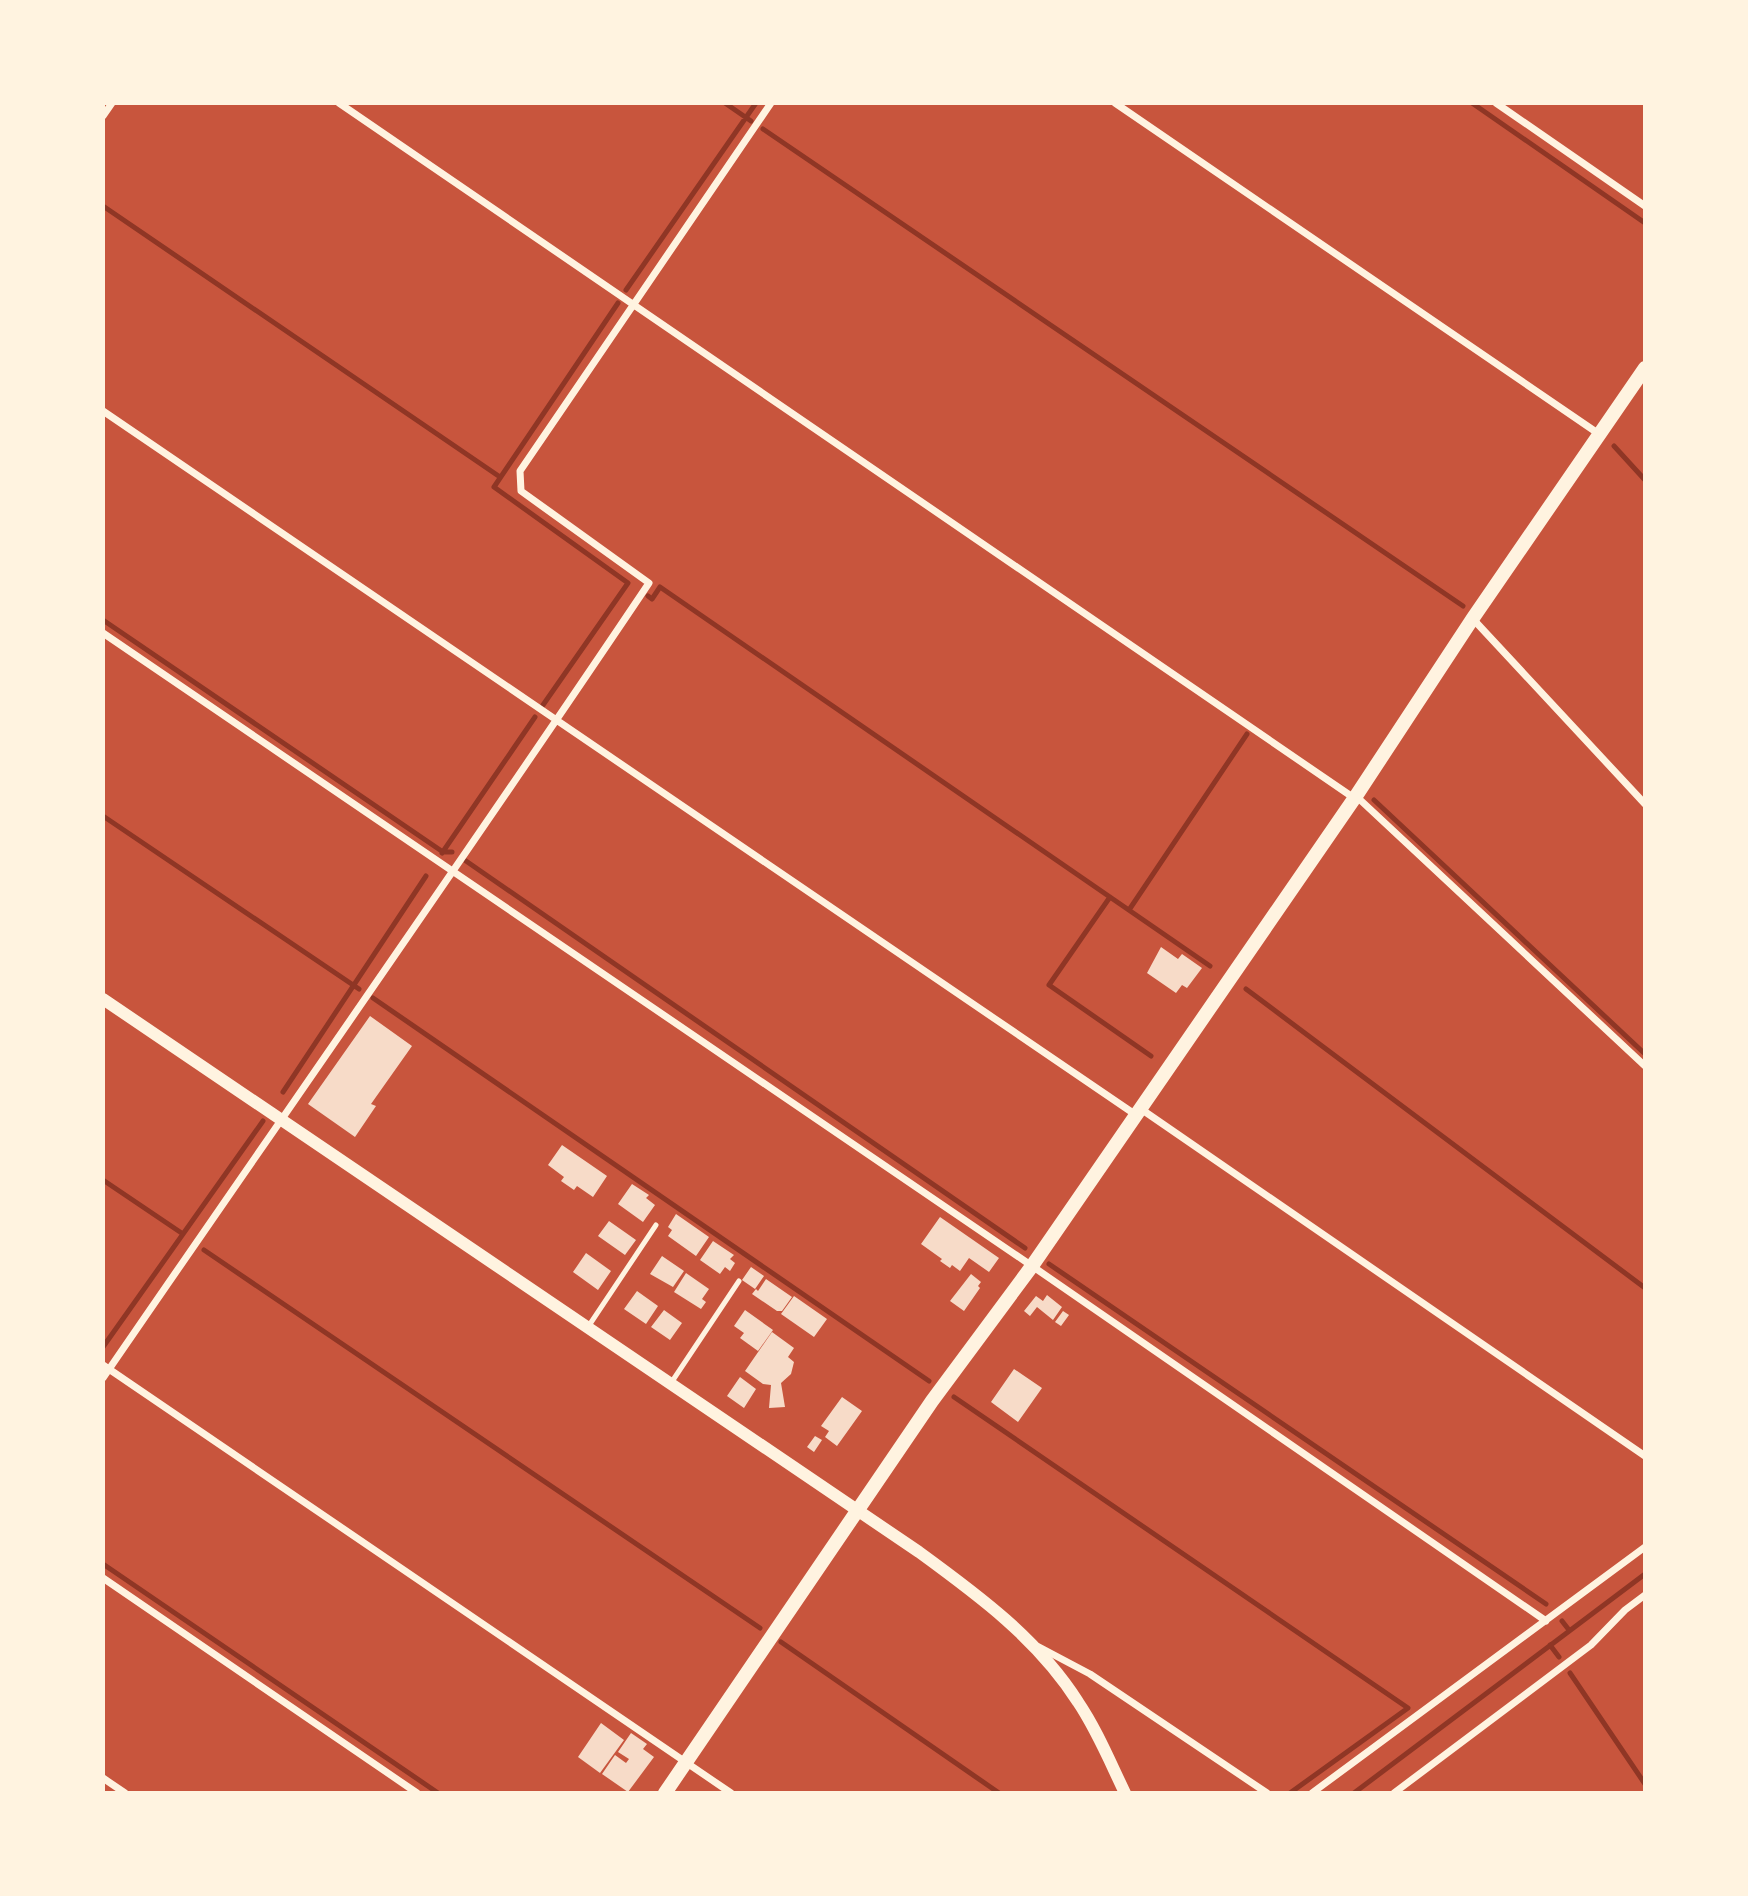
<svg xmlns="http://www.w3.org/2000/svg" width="1748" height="1896" font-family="Figtree,sans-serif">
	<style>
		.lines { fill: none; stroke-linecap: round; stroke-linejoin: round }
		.stream { stroke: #8f3625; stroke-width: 5 }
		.building { fill: #f7dbc8 }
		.service { stroke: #fff3e0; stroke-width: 5 }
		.minor { stroke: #fff3e0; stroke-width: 7 }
		.tertiary { stroke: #fff3e0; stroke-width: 12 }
		.secondary { stroke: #fff3e0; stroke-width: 14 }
	</style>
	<rect width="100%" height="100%" fill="#c8553d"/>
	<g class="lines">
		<path class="stream" d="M725,103L751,121
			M1472,103L1645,223
			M763,129L1463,606
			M103,206L500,477
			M626,290L756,103
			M1614,446L1645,480
			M648,596L652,599L660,587L1210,966
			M103,620L443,852H452
			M543,705L628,583L494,487L618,303
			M1374,800L1645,1054
			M103,816L359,989
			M442,853L535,717
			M466,861L1025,1248
			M1110,897L1049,985L1151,1056
			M1129,910L1247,734
			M1246,989L1645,1288
			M373,998L929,1381
			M283,1092L426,876
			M103,1180L183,1234
			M204,1250L760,1628
			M1049,1264L1546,1604
			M103,1347L263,1121
			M954,1397L1408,1708L1290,1793
			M103,1564L438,1793
			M1562,1621L1569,1630
			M781,1642L999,1793
			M1550,1645L1559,1657
			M1570,1673L1645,1784
			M1354,1793L1645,1574"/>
	</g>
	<path class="building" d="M1161,947L1178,959L1182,954L1202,968L1187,988L1182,985L1176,993L1147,973Z
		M370,1016L412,1046L371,1104L376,1106L355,1137L308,1104Z
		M562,1145L607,1176L593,1197L577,1186L574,1190L561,1181L564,1177L548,1165Z
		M632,1184L649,1195L646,1198L655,1205L643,1222L618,1204Z
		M676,1214L709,1237L696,1256L668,1236L672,1230L668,1227Z
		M940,1217L999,1258L989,1272L969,1258L960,1271L952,1265L950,1268L940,1261L942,1259L921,1244Z
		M609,1221L636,1240L625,1255L598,1236Z
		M713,1241L734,1255L730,1259L735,1263L730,1271L725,1267L720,1274L700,1260Z
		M586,1253L611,1271L598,1290L573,1272Z
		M662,1256L684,1271L673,1287L650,1274Z
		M751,1267L764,1276L755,1289L742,1280Z
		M686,1273L709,1289L702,1299L706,1302L701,1309L674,1292Z
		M971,1274L981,1282L978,1286L980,1288L964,1311L950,1301Z
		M766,1279L792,1297L782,1311H777L752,1294L756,1289L758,1291Z
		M637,1291L658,1306L646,1324L624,1309Z
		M1047,1295L1062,1307L1053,1320L1037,1307L1030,1316L1024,1311L1036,1296L1043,1301Z
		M794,1296L827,1319L814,1337L781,1314Z
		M664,1310L682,1323L670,1340L651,1327Z
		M745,1310L773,1330L758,1351L740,1338L744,1333L734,1326Z
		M1063,1311L1069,1315L1061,1326L1055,1322Z
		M772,1332L794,1348L788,1357L794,1362L791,1374L781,1383L785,1407L769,1408L771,1385L763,1384L745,1371Z
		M1014,1369L1042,1388L1018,1422L991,1402Z
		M740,1377L756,1389L744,1408L727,1396Z
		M842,1397L862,1411L837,1446L825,1437L829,1431L821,1426Z
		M815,1436L822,1440L814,1452L807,1447Z
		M601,1723L624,1740L600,1773L578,1757Z
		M631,1733L647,1744L643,1749L654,1757L628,1792L602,1774L615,1755L626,1763L629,1759L618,1752Z"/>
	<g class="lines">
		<path class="service" d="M588,1327L656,1225
			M671,1383L739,1281"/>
		<path class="minor" d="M339,103L1354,798
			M1115,103L1599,434
			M1496,103L1645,206
			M103,116L112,103
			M103,411L1136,1115
			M1473,619L1645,804
			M103,633L1032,1266L1546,1621
			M1356,796L1645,1066
			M1141,1109L1645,1456
			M103,1365L731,1793
			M103,1378C285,1113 470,850 649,583L521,491L520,471L771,103
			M103,1578L417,1793
			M1039,1647L1090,1674L1267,1793
			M103,1778L125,1793
			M1312,1793L1645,1547
			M1394,1793L1591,1645L1625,1610L1645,1595"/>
		<path class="tertiary" d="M103,999L919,1552C978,1595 1038,1639 1078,1702C1097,1730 1110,1762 1125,1793"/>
		<path class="secondary" d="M665,1793L932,1401L1032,1266L1356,796L1473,618L1645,368"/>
	</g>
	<rect width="1748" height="1896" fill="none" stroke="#fff3e0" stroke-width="210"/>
</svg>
